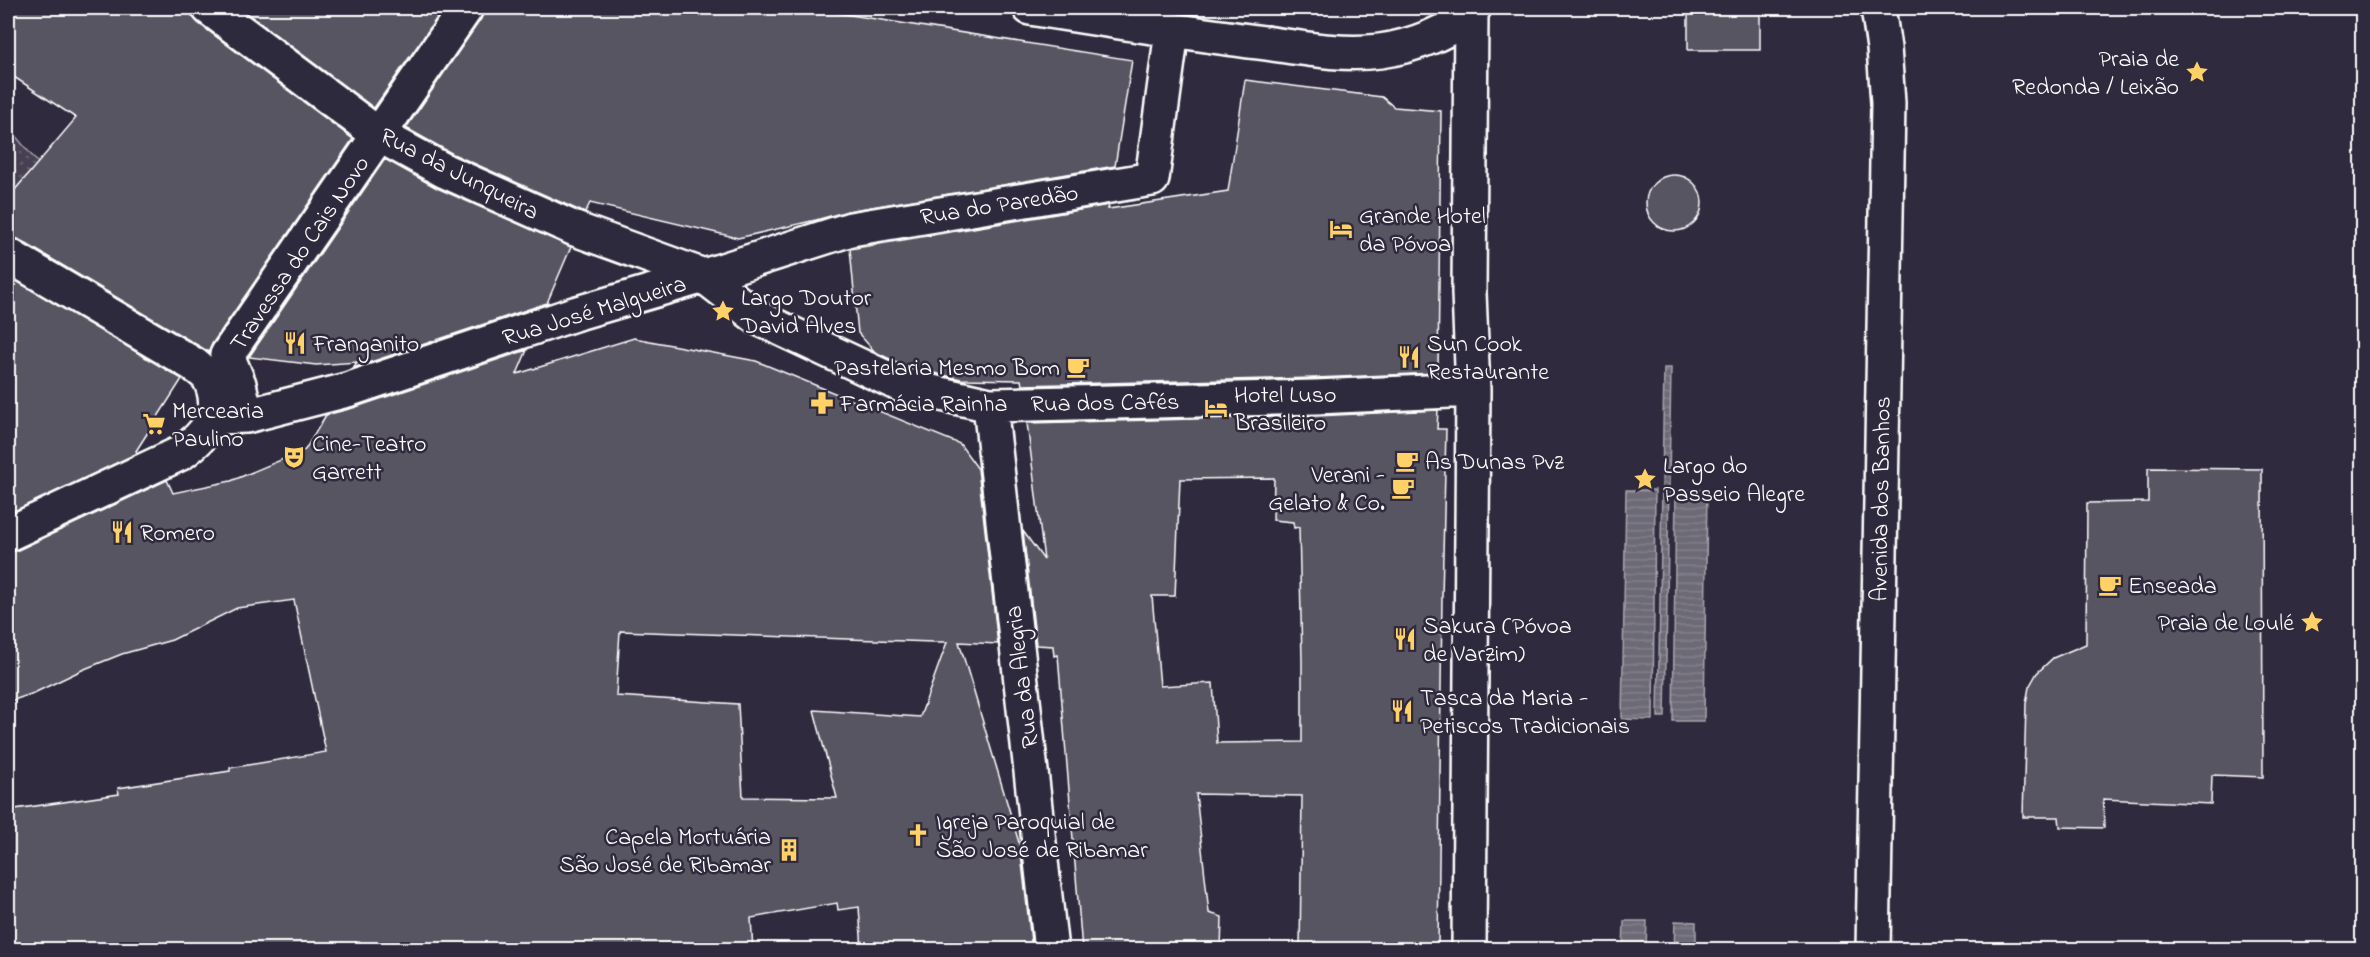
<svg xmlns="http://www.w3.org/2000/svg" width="2370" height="957" font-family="'Indie Flower',sans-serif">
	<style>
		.garden { fill: url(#garden-dots); stroke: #a2a0a8; stroke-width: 1.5 }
		.water { fill: url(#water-rules); stroke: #a7a6ad; stroke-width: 1.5 }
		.building { fill: #595564; stroke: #fff; stroke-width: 1.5; fill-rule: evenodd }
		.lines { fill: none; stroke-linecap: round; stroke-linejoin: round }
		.street-casing { stroke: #fff; stroke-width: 38 }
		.secondary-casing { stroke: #fff; stroke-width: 38 }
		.street { stroke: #2f2a3d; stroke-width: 33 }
		.secondary { stroke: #2f2a3d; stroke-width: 33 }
		.labels { text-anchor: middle; stroke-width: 5; stroke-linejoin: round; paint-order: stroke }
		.poi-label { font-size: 24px; fill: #fff; stroke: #2f2a3d; text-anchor: start }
		.street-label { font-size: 24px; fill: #fff; stroke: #2f2a3d }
	</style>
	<defs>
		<pattern id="garden-dots" width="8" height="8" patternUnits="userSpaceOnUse" patternTransform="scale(1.5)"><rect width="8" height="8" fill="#464152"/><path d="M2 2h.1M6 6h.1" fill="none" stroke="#625e6c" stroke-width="1.8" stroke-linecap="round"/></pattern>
		<pattern id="water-rules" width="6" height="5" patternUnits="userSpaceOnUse" patternTransform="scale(1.5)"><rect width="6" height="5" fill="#6d6a77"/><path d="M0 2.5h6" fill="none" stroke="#83808b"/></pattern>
	</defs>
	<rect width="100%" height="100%" fill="#2f2a3d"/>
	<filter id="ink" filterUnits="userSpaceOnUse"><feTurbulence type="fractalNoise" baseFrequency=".0167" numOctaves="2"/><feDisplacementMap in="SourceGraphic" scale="12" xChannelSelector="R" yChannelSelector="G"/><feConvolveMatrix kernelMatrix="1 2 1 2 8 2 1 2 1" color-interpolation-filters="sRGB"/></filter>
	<g filter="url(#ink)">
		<path class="garden" d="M14,134L38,163L8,198V135Z"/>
		<path class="water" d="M1664,368H1671L1665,717H1658Z
			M1626,490H1655L1653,720L1622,719Z
			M1676,490H1707L1704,721H1673Z
			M1624,921H1647L1646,949H1623Z
			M1675,921L1696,922V949H1674Z"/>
		<path class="building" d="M8,8H191L192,16L198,23L353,139L212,344L209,352L18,239L8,236V198L76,118L8,73Z
			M240,8H444L374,108Z
			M484,8H712L819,14L826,11L1132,60L1115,166L848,211L816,220L738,238L590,203L585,213L453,154L406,128L481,19Z
			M1688,8H1760V50H1688Z
			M1245,80L1382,97L1394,107L1441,111L1438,373L1315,378L1022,385L1021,380L961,379L907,367L875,352L858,333L850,249L1109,205L1108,209L1228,191Z
			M385,159L437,188L571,247L547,303L353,368L357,362L316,365L249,357Z
			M1646 203a28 28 0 1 1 56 0a28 28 0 1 1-56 0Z
			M8,276L182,379L136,451L138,453L8,514Z
			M634,338L756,361L960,444L978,469L998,644L959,642L1020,846L1032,950H862L859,907L838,910L837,903L751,918L753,950H8V810L119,794L118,788L230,771V768L326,752L294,600L237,608L172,640L122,654L82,670L34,693L8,702V553L16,551L167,480L173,493L231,481L305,450L326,415L353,408L527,350L517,374ZM620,631L933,642H947L920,717L814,710L837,798L743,797L738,704L616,696Z
			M1438,410L1437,429H1446L1442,597L1438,950H1300L1302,796L1196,794L1209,913L1222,917L1221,950H1082L1058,655L1054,656L1053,646L1036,645L1023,531L1044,560L1027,423L1316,416ZM1274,478L1273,520L1293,522L1294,528L1299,527L1302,661V742L1217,743L1213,683L1160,686L1152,596H1175L1180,479Z
			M2148,468L2262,469L2263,777L2212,775L2211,804L2103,799L2104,828L2060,827L2059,817H2023L2026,703L2029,687L2037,673L2053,658L2086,644L2087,503L2148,502Z"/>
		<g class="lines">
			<g class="street-casing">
				<path id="street" d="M209,8L379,135L445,171L575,229L704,276L758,318L901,385L990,405L1316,397L1473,390
					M1030,8C1106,20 1181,32 1257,42C1297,47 1339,56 1380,51C1410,47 1454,32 1474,8
					M8,255L193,364C198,368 207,374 210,380C226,414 206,435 181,453L8,534
					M990,405L1051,950
					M246,416L239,384L227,355L466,8
					M214,417L246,416L347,390L574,314L704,276L851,229L1152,179L1172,31
					M1469,950L1473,390L1469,293L1471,11"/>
			</g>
			<g class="secondary-casing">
				<path id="secondary" d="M1873,950L1888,103L1884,48L1878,8"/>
			</g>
			<use href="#street" class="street"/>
			<use href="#secondary" class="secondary"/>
		</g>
	</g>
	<defs>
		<g id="sight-bare" transform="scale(1.8)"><path d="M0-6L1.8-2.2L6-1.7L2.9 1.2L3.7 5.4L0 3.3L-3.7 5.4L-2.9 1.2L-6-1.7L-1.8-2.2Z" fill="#ffd166" stroke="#2f2a3d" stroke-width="2.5" paint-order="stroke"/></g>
		<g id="hotel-bare" transform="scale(1.8)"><path d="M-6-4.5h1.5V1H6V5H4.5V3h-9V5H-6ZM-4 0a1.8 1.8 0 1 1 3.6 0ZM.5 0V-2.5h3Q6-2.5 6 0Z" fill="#ffd166" stroke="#2f2a3d" stroke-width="2.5" paint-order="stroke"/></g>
		<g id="restaurant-bare" transform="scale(1.8)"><path d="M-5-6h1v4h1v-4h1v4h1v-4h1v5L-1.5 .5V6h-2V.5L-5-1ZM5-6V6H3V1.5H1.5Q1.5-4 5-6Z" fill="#ffd166" stroke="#2f2a3d" stroke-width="2.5" paint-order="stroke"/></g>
		<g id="cafe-bare" transform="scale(1.8)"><path d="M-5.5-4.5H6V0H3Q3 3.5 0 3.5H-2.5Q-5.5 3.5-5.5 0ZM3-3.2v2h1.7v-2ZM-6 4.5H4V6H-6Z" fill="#ffd166" stroke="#2f2a3d" stroke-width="2.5" paint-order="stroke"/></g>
		<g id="pharmacy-bare" transform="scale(1.8)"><path d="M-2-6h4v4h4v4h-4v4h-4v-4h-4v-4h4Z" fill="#ffd166" stroke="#2f2a3d" stroke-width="2.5" paint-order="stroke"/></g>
		<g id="supermarket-bare" transform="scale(1.8)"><path d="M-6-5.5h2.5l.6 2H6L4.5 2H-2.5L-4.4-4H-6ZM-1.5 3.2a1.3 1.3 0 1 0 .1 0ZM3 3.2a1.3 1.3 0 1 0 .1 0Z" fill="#ffd166" stroke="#2f2a3d" stroke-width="2.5" paint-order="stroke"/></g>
		<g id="theatre-bare" transform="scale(1.8)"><path d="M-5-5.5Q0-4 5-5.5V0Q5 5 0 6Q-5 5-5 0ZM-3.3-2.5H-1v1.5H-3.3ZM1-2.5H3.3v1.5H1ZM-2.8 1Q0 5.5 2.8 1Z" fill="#ffd166" stroke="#2f2a3d" stroke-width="2.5" paint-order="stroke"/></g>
		<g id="church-bare" transform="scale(1.8)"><path d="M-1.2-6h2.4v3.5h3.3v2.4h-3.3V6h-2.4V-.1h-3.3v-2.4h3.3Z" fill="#ffd166" stroke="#2f2a3d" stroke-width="2.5" paint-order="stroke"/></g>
		<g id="building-bare" transform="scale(1.8)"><path d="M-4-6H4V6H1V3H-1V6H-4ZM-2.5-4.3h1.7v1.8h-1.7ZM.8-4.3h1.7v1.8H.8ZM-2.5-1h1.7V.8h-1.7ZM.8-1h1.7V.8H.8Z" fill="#ffd166" stroke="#2f2a3d" stroke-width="2.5" paint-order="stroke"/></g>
	</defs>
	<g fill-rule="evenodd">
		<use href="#sight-bare" x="2197" y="72"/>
		<use href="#hotel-bare" x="1341" y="229"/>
		<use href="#sight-bare" x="723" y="311"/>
		<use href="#restaurant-bare" x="295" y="343"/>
		<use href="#restaurant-bare" x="1409" y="357"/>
		<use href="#cafe-bare" x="1078" y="367"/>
		<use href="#pharmacy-bare" x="822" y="403"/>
		<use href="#hotel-bare" x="1216" y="408"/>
		<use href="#supermarket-bare" x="154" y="424"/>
		<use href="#theatre-bare" x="294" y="457"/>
		<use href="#cafe-bare" x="1407" y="461"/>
		<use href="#sight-bare" x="1645" y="479"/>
		<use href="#cafe-bare" x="1403" y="488"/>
		<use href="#restaurant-bare" x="122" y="532"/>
		<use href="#cafe-bare" x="2110" y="585"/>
		<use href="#sight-bare" x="2312" y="622"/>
		<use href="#restaurant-bare" x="1405" y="639"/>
		<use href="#restaurant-bare" x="1402" y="711"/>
		<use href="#church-bare" x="918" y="835"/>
		<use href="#building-bare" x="789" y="850"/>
	</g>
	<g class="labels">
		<g class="poi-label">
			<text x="2179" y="66" text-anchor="end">Praia de<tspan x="2179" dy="28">Redonda / Leixão</tspan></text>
			<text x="1359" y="223">Grande Hotel<tspan x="1359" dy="28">da Póvoa</tspan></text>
			<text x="741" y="305">Largo Doutor<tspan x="741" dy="28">David Alves</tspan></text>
			<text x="313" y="351">Franganito</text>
			<text x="1427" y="351">Sun Cook<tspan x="1427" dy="28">Restaurante</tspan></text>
			<text x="1060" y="375" text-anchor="end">Pastelaria Mesmo Bom</text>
			<text x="1234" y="402">Hotel Luso<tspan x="1234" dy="28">Brasileiro</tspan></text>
			<text x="840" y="411">Farmácia Rainha</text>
			<text x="172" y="418">Mercearia<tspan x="172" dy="28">Paulino</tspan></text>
			<text x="312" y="451">Cine-Teatro<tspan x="312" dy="28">Garrett</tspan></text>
			<text x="1425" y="469">As Dunas Pvz</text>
			<text x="1663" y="473">Largo do<tspan x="1663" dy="28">Passeio Alegre</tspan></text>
			<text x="1385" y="482" text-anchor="end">Verani -<tspan x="1385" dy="28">Gelato &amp; Co.</tspan></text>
			<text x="140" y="540">Romero</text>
			<text x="2128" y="593">Enseada</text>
			<text x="2294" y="630" text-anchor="end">Praia de Loulé</text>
			<text x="1423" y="633">Sakura (Póvoa<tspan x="1423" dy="28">de Varzim)</tspan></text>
			<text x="1420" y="705">Tasca da Maria -<tspan x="1420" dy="28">Petiscos Tradicionais</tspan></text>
			<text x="936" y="829">Igreja Paroquial de<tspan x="936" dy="28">São José de Ribamar</tspan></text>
			<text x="771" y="844" text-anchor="end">Capela Mortuária<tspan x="771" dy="28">São José de Ribamar</tspan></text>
		</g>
		<g class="street-label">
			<text transform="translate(460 173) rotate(27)" y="8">Rua da Junqueira</text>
			<text transform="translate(999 204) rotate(-9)" y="8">Rua do Paredão</text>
			<text transform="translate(299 253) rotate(-56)" y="8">Travessa do Cais Novo</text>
			<text transform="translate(594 310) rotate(-17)" y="8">Rua José Malgueira</text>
			<text transform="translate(1105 402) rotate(-1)" y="8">Rua dos Cafés</text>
			<text transform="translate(1880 499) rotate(-89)" y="8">Avenida dos Banhos</text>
			<text transform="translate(1021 677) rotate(-97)" y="8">Rua da Alegria</text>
		</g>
	</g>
	<rect width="2370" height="957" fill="none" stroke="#2f2a3d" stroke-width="30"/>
	<rect x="15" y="15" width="2340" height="927" fill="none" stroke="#fff" stroke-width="2" filter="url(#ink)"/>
</svg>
